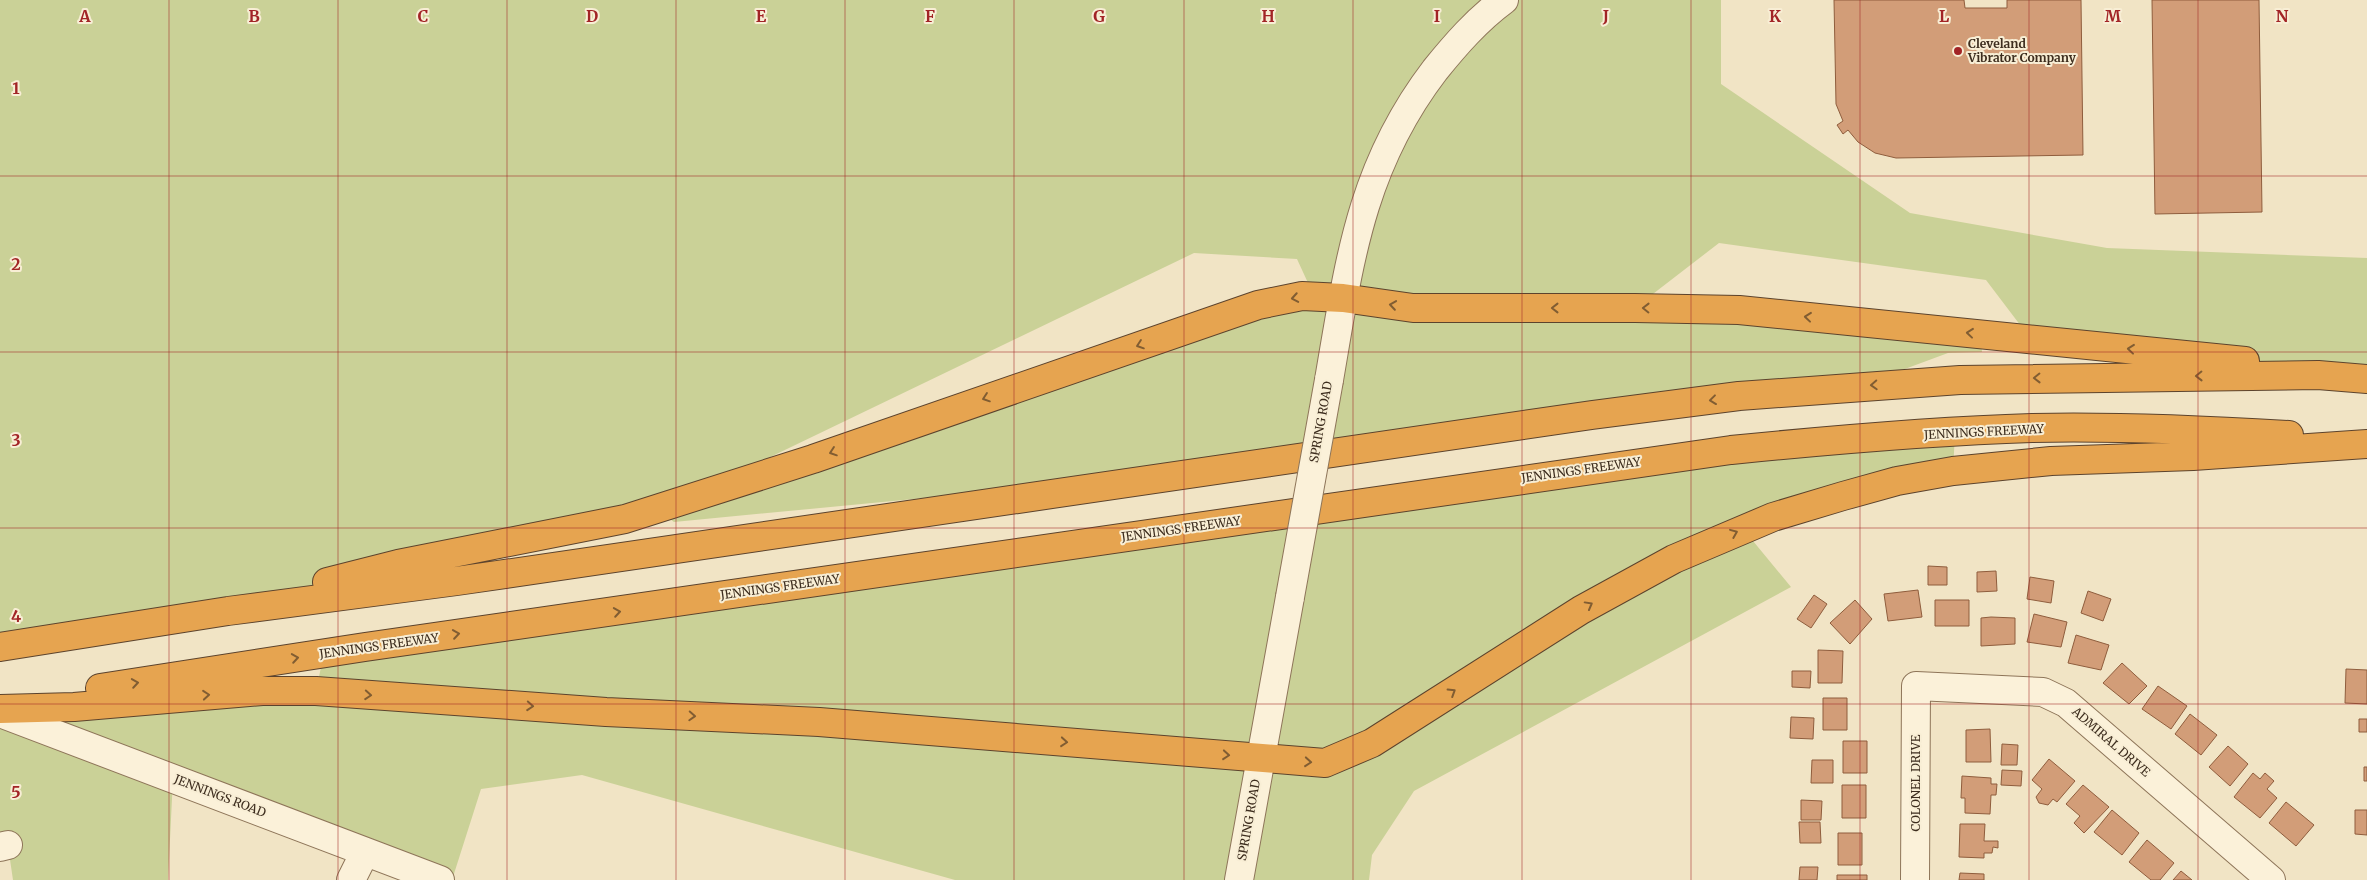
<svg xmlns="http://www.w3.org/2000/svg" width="2367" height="880" font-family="Merriweather,serif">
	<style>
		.green { fill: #cad197 }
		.building { fill: #d29d78; stroke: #8f5d3d }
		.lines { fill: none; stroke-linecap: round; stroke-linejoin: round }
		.minor-casing { stroke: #8e7559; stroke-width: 30 }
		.highway-casing { stroke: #5c432d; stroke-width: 30 }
		.minor { stroke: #fbf1d9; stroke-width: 28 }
		.highway { stroke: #e6a450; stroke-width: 28 }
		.minor-bridge-casing { stroke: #8e7559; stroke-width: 30; stroke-linecap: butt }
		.minor-bridge { stroke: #fbf1d9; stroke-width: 28 }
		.oneway { stroke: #815d32 }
		.grid { fill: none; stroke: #a22426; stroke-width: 1; stroke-opacity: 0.55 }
		.poi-dot { fill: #a22426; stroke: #f8eed5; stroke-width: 2 }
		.labels { text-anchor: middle; stroke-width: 4; stroke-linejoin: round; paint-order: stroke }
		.poi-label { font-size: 12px; font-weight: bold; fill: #3d2d1e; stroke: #f8eed5; text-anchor: start }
		.street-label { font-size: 12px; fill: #3d2d1e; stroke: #f8eed5 }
		.grid-label { font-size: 16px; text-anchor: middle; font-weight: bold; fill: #a22426; stroke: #f8eed5; stroke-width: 4; stroke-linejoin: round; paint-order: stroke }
	</style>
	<rect width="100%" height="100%" fill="#f1e4c5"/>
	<path class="green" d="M0,0H1721V84L1910,213L2107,248L2367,258V379L2030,338L1986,280L1719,243L1636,307L1981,342L1982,352L1948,353L1859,386L1227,469L674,522L667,517L1258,316L1302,311L1314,296L1297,259L1194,253L675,503L228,611L0,647Z
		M1955,433L1953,471L1744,530L1791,587L1414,791L1372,855L1369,880H955L582,775L481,789L452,880L173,778L168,880H13L8,846L0,847V709L316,691L324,653Z"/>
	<path class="building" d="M1834,0H1964L1965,8H2007V0H2081L2083,155L1896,158L1875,153L1858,142L1848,130L1843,134L1837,125L1843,121L1836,104Z
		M2152,0H2259L2262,212L2155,214Z
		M1928,566L1947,567V585H1928Z
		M1996,571L1997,591L1977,592V572Z
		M2030,577L2054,581L2051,603L2027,599Z
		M1918,590L1922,617L1888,621L1884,594Z
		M2088,591L2111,599L2103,621L2081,613Z
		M1814,595L1827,604L1811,628L1797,619Z
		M1855,600L1872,619L1850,644L1830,623Z
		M1935,600H1969V626H1935Z
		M2034,614L2067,622L2061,647L2027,642Z
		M1991,617L2015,618V644L1981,646V618Z
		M2076,635L2109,645L2101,670L2068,663Z
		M1818,650L1843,651L1842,683H1818Z
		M2122,663L2147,686L2129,704L2103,683Z
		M2346,669L2367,670V704L2345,703Z
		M1792,671H1811L1810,688L1792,687Z
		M2158,686L2187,706L2171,729L2142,709Z
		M1823,698H1847V730H1823Z
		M2190,714L2217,735L2201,755L2175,734Z
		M1791,717L1814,718L1813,739L1790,738Z
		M2359,719H2367V732H2359Z
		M1990,729L1991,762H1966V730Z
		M1843,741H1867V773H1843Z
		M2002,744L2018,745L2017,765H2001Z
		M2228,746L2248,764L2230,786L2209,767Z
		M2049,759L2075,781L2057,802L2053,799L2048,805L2039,803L2036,797L2042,789L2032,780Z
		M1812,760H1833V783H1811Z
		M2364,767H2367V781H2364Z
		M2002,770L2022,771L2021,786L2001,785Z
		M2253,773L2260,779L2265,773L2274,781L2267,789L2277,798L2260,818L2234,797Z
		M1962,776L1991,778V784H1997L1996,795H1991L1990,814L1965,813V798H1961Z
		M1842,785H1866V818H1842Z
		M2083,785L2109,807L2084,833L2074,823L2080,816L2066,804Z
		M1801,800L1822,801L1821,820H1801Z
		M2286,802L2314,825L2296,846L2269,823Z
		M2112,810L2139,833L2122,855L2094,832Z
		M2355,810H2367V835L2355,834Z
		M1799,822H1820L1821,843H1800Z
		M1960,824H1985L1984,841H1998V848L1993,847L1992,853H1984V858L1959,857Z
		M1838,833H1862V865H1838Z
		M2147,840L2174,863L2160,880H2151L2129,862Z
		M1800,867H1818L1817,880H1799Z
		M2181,871L2192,880H2173Z
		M1960,873L1984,874V880H1959Z
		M1837,875H1867V880H1837Z"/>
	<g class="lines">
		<g class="minor-casing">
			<path id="minor" d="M1329,380C1349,264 1360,168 1435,70C1456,44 1477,20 1504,0
				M0,713L440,880
				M0,847L8,845
				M351,880L365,852
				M1239,880L1290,597
				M1915,880L1916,686L2043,692L2066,703L2271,880"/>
		</g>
		<g class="highway-casing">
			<path id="highway" d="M327,582L398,564L625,519L813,459L1258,305L1302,296L1343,298L1413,308H1635L1739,310L2245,361
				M0,647L228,611L457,581L1592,415L1739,396L1960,380L2318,375L2367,379
				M100,688L365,647L1731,450C1831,440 1932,431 2032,428C2118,426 2204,430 2289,435
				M0,709L74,707L262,691H316L606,712L819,722L1325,763L1372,743L1581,610L1674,559L1773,517L1843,496L1897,481L1953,471L2051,461L2193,456L2367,444"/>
		</g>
		<use href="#minor" class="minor"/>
		<use href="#highway" class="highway"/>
		<g class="minor-bridge-casing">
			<path id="minor-bridge" d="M1290,597L1329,380"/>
		</g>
		<use href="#minor-bridge" class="minor-bridge"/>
	</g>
	<defs><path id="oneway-chevron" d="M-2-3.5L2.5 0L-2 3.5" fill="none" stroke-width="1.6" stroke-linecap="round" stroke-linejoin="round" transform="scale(1.25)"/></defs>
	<g class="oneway">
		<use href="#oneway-chevron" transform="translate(1295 298) rotate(170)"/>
		<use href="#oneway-chevron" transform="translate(1393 305) rotate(-172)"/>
		<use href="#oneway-chevron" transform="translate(1555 308) rotate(180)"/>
		<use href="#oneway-chevron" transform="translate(1646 308) rotate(-179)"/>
		<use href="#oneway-chevron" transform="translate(1808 317) rotate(-174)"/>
		<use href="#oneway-chevron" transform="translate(1970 333) rotate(-174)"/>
		<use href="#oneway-chevron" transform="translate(1140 345) rotate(161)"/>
		<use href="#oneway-chevron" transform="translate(2131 349) rotate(-174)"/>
		<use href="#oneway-chevron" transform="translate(2199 376) rotate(179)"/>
		<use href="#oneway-chevron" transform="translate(2037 378) rotate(179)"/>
		<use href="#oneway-chevron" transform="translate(1874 385) rotate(177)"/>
		<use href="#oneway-chevron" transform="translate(986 398) rotate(161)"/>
		<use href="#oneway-chevron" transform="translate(1713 400) rotate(173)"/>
		<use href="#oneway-chevron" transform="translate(833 452) rotate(161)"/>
		<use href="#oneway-chevron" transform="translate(1734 533) rotate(-22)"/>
		<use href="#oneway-chevron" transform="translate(1589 605) rotate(-29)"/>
		<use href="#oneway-chevron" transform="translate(617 612) rotate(-9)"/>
		<use href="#oneway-chevron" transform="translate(456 634) rotate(-8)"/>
		<use href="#oneway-chevron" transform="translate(295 658) rotate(-9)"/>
		<use href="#oneway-chevron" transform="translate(135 683) rotate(-9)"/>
		<use href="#oneway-chevron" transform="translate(1452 692) rotate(-32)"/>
		<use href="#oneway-chevron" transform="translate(206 695) rotate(-5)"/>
		<use href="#oneway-chevron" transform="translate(368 695) rotate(4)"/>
		<use href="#oneway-chevron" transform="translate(530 706) rotate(4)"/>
		<use href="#oneway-chevron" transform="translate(692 716) rotate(3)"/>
		<use href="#oneway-chevron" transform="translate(1064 742) rotate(5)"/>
		<use href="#oneway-chevron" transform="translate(1226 755) rotate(5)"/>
		<use href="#oneway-chevron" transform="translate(1308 762) rotate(5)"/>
	</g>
	<path class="grid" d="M169,0V880M338,0V880M507,0V880M676,0V880M845,0V880M1014,0V880M1184,0V880M1353,0V880M1522,0V880M1691,0V880M1860,0V880M2029,0V880M2198,0V880M0,176H2367M0,352H2367M0,528H2367M0,704H2367"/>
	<circle class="poi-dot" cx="1958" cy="51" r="5"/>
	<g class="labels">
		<g class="poi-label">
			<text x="1968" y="48">Cleveland<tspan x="1968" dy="14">Vibrator Company</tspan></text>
		</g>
		<g class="street-label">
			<text transform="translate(1321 422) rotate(-80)" y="4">SPRING ROAD</text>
			<text transform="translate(1984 432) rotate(-3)" y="4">JENNINGS FREEWAY</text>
			<text transform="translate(1581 470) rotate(-8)" y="4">JENNINGS FREEWAY</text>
			<text transform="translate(1181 529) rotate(-8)" y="4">JENNINGS FREEWAY</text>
			<text transform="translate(780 587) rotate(-8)" y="4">JENNINGS FREEWAY</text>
			<text transform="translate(379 646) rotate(-8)" y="4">JENNINGS FREEWAY</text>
			<text transform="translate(2111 742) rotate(41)" y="4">ADMIRAL DRIVE</text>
			<text transform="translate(1916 783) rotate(-90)" y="4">COLONEL DRIVE</text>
			<text transform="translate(220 796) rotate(21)" y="4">JENNINGS ROAD</text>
			<text transform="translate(1249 820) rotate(-80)" y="4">SPRING ROAD</text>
		</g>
	</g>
	<g class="grid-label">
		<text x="85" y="22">A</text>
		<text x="254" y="22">B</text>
		<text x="423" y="22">C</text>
		<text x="592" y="22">D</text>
		<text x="761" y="22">E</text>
		<text x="930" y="22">F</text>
		<text x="1099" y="22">G</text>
		<text x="1268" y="22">H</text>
		<text x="1437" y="22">I</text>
		<text x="1606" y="22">J</text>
		<text x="1775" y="22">K</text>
		<text x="1944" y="22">L</text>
		<text x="2113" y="22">M</text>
		<text x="2282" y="22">N</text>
		<text x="16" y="94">1</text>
		<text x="16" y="270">2</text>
		<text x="16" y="446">3</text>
		<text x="16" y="622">4</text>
		<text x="16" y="798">5</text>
	</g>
</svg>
